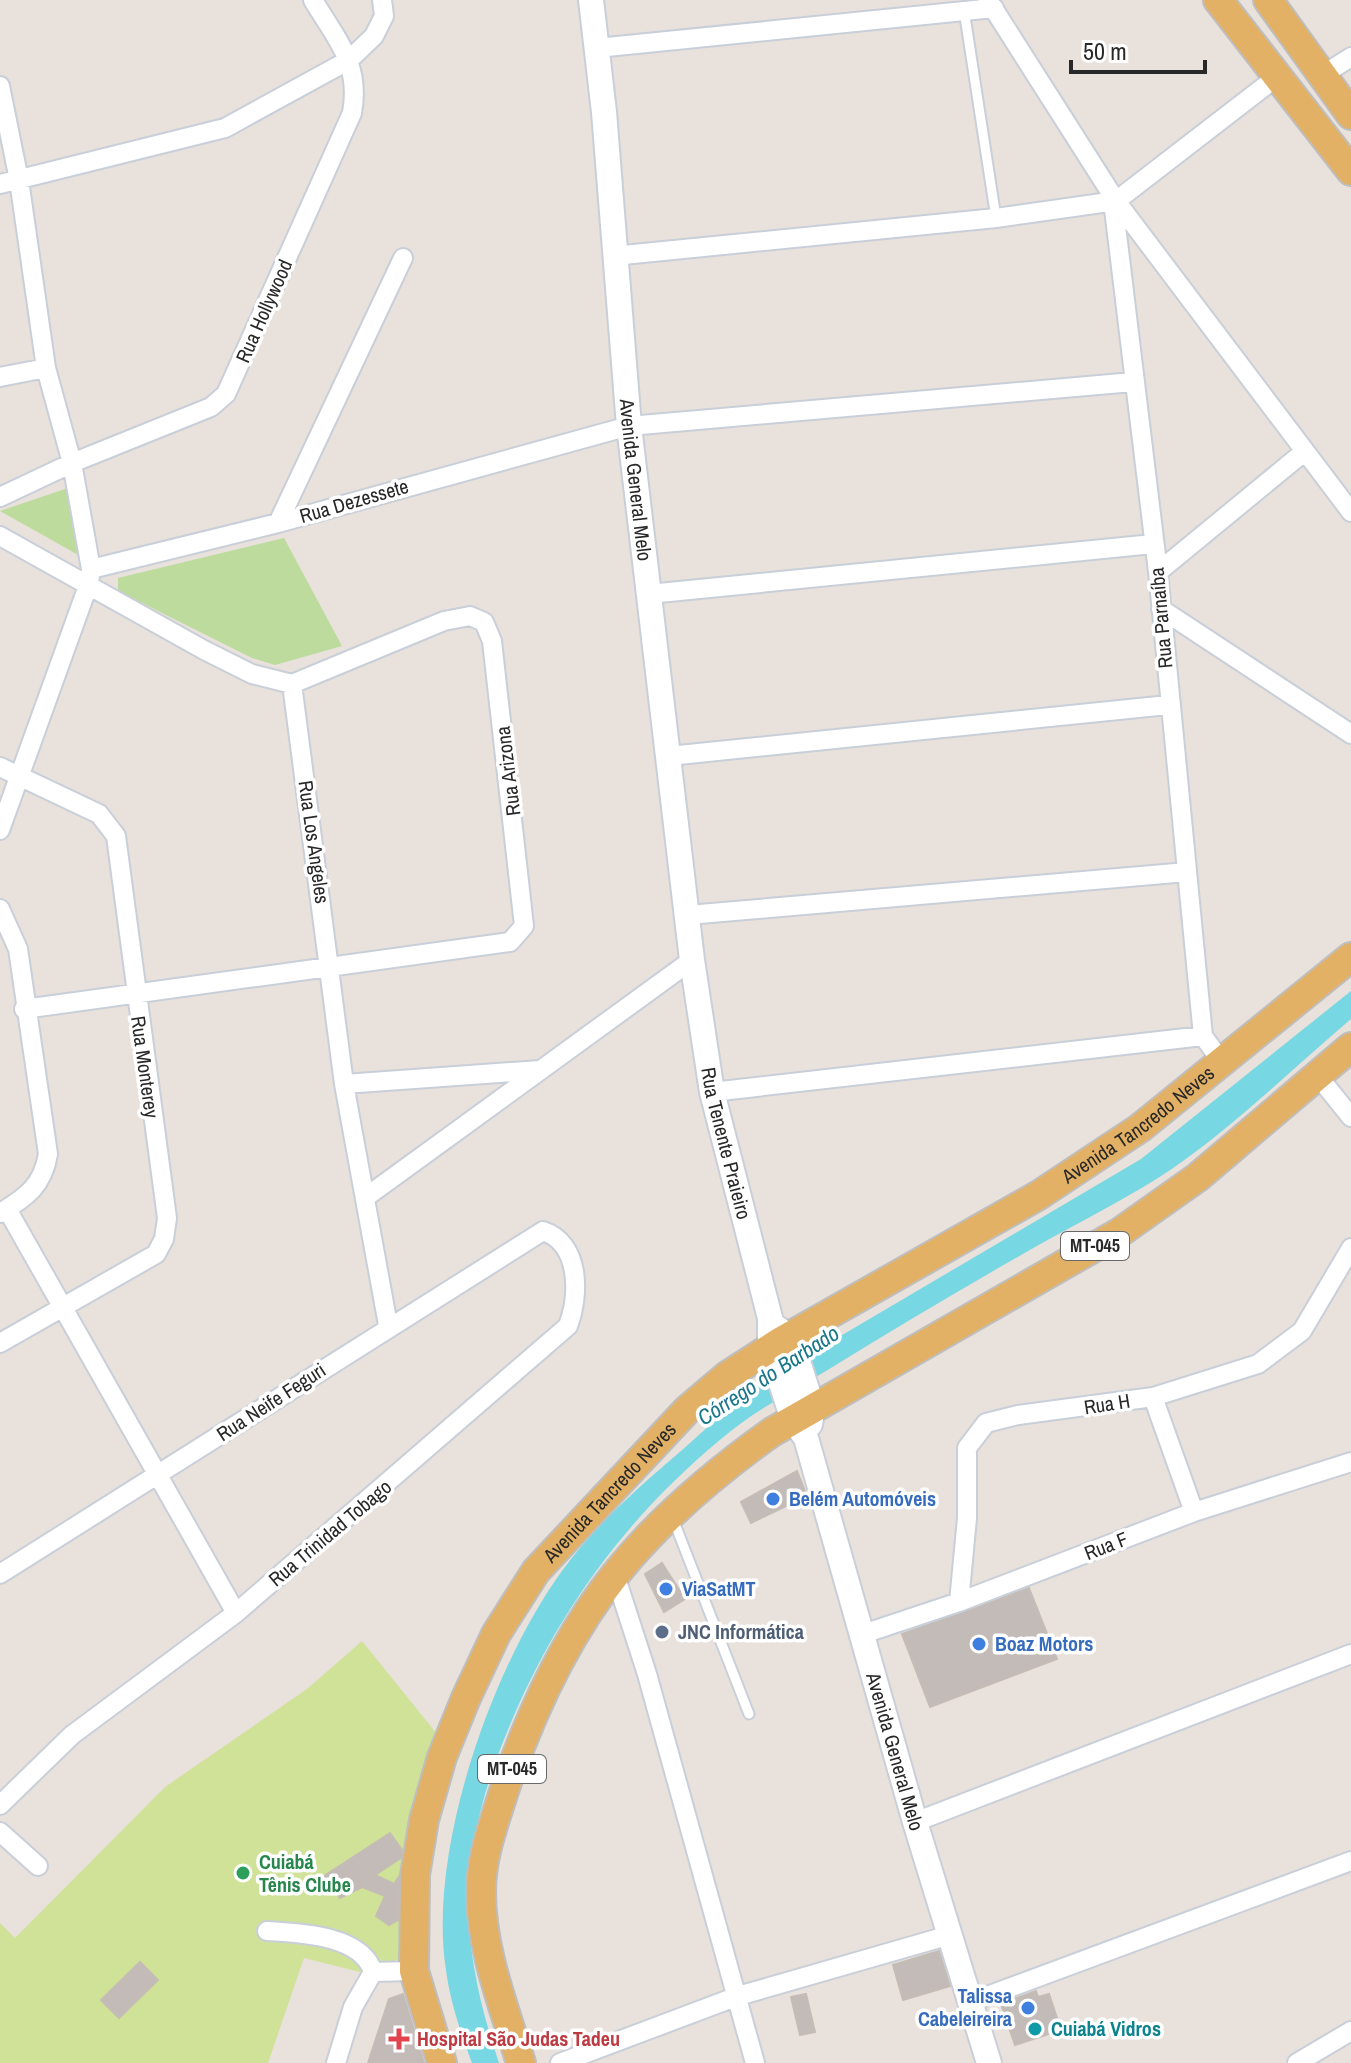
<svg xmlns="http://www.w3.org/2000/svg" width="1351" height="2063" font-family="'Archivo Narrow',sans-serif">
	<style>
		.green { fill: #bcdb9c }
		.pitch { fill: #cfe298 }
		.water { fill: #77d8e3 }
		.building { fill: #c2bbb8; stroke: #c4bcb5; stroke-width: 2 }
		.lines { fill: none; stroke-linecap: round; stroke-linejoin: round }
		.lane-casing { stroke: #c9cfd9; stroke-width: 13 }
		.street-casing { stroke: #c9cfd9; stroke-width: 22 }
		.secondary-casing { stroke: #c9cfd9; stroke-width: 28 }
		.primary-casing { stroke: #bebebe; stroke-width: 32 }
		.lane { stroke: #fff; stroke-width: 9 }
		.street { stroke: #fff; stroke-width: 18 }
		.secondary { stroke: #fff; stroke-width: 24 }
		.primary { stroke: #e3b166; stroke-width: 28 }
		.shop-dot { fill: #3f7fe0; stroke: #fff; stroke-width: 3 }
		.service-dot { fill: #5c6f8a; stroke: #fff; stroke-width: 3 }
		.leisure-dot { fill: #2e9e5b; stroke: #fff; stroke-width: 3 }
		.culture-dot { fill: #0f9aa8; stroke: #fff; stroke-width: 3 }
		.health-dot { fill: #e0444e; stroke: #fff; stroke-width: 3 }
		.labels { text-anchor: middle; stroke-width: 7; stroke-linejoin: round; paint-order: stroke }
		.shield { fill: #fff; stroke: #686868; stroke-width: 2 }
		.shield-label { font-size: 18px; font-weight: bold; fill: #282828 }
		.street-label { font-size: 20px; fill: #282828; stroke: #fff }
		.shop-label { font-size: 20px; font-weight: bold; fill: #366cbe; stroke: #fff; text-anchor: start }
		.service-label { font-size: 20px; font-weight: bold; fill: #4e5e75; stroke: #fff; text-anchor: start }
		.leisure-label { font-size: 20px; font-weight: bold; fill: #27864d; stroke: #fff; text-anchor: start }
		.culture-label { font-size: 20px; font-weight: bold; fill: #0d838f; stroke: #fff; text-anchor: start }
		.health-label { font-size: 20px; font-weight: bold; fill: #be3a42; stroke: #fff; text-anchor: start }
		.water-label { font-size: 22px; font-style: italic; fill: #19778b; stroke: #fff }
	</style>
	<rect width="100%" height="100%" fill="#e9e1db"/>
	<path class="green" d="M71,487L82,557L0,511Z
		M284,538L342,646L275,665L252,658L118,591V578Z"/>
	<path class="pitch" d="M362,1641L437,1734L415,1823L399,1931L410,1955L364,1973L304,1958L268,2063H0V1923L15,1938L165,1787L307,1689Z"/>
	<path class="water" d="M1351,991V1019C1288,1072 1227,1134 1158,1178C1118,1203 1076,1224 1035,1247C965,1287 895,1328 826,1371C791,1392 752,1412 721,1439C627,1517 560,1608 512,1720C458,1847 455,1932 499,2063H472C461,2034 450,2001 446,1970C427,1851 492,1667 562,1571C596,1524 638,1488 681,1451C707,1428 731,1405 759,1384L1141,1159Z"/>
	<path class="building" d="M797,1471L807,1496L751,1523L741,1502Z
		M662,1563L685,1599L664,1612L645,1574Z
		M1029,1588L1057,1659L930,1707L902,1634Z
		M390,1833L402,1850L401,1858L375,1875L394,1884L398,1878V1920L389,1925L376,1916L385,1896L362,1887L340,1898L324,1876Z
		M939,1951L950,1986L903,2000L893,1965Z
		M140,1962L158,1980L119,2018L101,2000Z
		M1036,1991L1038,1997L1049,1994L1061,2030L1015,2045L1001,2004Z
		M403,1994L424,2063H368L389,1999Z
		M806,1994L815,2032L800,2035L791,1997Z"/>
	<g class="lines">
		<g class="lane-casing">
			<path id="lane" d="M964,10L996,218
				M673,1519L749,1714"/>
		</g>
		<g class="street-casing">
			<path id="street" d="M988,0L1116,201L1351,512
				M597,48L994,8
				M1324,74L1351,57
				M0,86L19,180L46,368L72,463L91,569
				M0,184L225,128L349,60L374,36L384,16L382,0
				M1113,201L1158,572L1203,1036L1222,1062
				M613,256L996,218L1116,201L1278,76
				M0,377L46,368
				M0,497L72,463L211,407L226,394L352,113C361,64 337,40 313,0
				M278,523L403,258
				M0,536L204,650L252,674L292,684L344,1084L388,1325
				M1158,572L1304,452
				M649,594L1153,544
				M1161,609L1351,734
				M669,756L1168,705
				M0,767L99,814L116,836L167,1218L164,1239L156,1254L0,1343
				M0,830L89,583L91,569L278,523L629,426L1133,382
				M0,909L18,949L48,1154C43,1185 27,1197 0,1213
				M688,915L1187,872
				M24,1009L510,942L524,926L492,641L484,622L470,616L444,621L292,684
				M1318,1076L1351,1117
				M344,1084L540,1070
				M712,1092L1203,1036
				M366,1197L692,960
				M7,1209L236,1613
				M1153,1397L1194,1512
				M0,1574L543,1231C580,1243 580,1294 568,1326L236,1613L72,1735L0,1805
				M615,1575L647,1674L755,2063
				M959,1602L967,1518V1448L986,1423L1018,1415L1153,1397L1258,1364L1302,1331L1351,1248
				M863,1634L959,1602L1194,1512L1351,1462
				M915,1822L1351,1654
				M0,1832L38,1866
				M267,1931C300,1933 362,1935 373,1972
				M971,2002L1351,1861
				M336,2063L353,2007L373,1972L414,1971
				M560,2063L738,1996L950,1935
				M1297,2063L1351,2031"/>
		</g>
		<g class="secondary-casing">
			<g id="secondary">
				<path id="s1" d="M591,0L604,112L629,426L692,960L712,1092L770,1318V1348L793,1420L806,1438L915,1822L989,2063"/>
				<path d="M774,1326L790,1337L813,1408L810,1424"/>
			</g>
		</g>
		<g class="primary-casing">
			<g id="primary">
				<path d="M1218,0L1351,171"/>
				<path d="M1268,0L1351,115"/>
				<path id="s2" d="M442,2063L414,1971L415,1875L424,1820L442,1757L466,1698L496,1634L536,1571L687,1410L727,1376L778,1343L1039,1195L1140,1128L1351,957"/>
				<path d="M521,2063C504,2007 481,1950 481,1892C481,1855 495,1820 506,1785C531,1713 567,1635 615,1575C658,1521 716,1472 772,1432L1119,1233L1198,1177L1351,1047"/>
			</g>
		</g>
		<use href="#lane" class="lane"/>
		<use href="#street" class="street"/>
		<use href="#secondary" class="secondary"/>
		<use href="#primary" class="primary"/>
	</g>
	<g class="shop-dot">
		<circle cx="773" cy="1499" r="8"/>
		<circle cx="666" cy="1589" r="8"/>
		<circle cx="979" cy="1644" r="8"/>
		<circle cx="1028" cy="2008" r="8"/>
	</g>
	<circle class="service-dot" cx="662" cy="1632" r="8"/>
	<circle class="leisure-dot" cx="243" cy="1873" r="8"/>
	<circle class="culture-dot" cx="1035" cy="2029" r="8"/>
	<path class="health-dot" d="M395 2027h8v8h8v8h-8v8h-8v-8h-8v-8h8z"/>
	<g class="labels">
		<g class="shield">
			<rect x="1061" y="1232" width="68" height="28" rx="6"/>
			<rect x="478" y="1755" width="68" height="28" rx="6"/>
		</g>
		<g class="shield-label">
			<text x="1095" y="1252">MT-045</text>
			<text x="512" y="1775">MT-045</text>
		</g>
		<g class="street-label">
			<text transform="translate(264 311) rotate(-66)" y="7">Rua Hollywood</text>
			<text dy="7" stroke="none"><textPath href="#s1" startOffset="482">Avenida General Melo</textPath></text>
			<text transform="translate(354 501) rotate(-16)" y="7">Rua Dezessete</text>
			<text transform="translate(1161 618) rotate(-95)" y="7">Rua Parnaíba</text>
			<text transform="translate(508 771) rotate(-97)" y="7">Rua Arizona</text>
			<text transform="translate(314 842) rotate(82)" y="7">Rua Los Angeles</text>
			<text transform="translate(145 1067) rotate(82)" y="7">Rua Monterey</text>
			<text dy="7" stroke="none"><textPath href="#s2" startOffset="1278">Avenida Tancredo Neves</textPath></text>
			<text dy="7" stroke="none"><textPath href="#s1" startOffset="1152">Rua Tenente Praieiro</textPath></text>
			<text transform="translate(271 1402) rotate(-33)" y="7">Rua Neife Feguri</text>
			<text transform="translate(1107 1404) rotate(-9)" y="7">Rua H</text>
			<text dy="7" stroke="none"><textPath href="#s2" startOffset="630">Avenida Tancredo Neves</textPath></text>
			<text transform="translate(330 1533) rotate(-40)" y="7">Rua Trinidad Tobago</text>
			<text transform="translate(1106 1546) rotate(-21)" y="7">Rua F</text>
			<text dy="7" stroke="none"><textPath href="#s1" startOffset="1786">Avenida General Melo</textPath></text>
		</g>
		<g class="shop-label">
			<text x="789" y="1506">Belém Automóveis</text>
			<text x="682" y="1596">ViaSatMT</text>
			<text x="995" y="1651">Boaz Motors</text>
			<text x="1012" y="2003" text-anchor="end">Talissa<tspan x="1012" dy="23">Cabeleireira</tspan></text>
		</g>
		<g class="service-label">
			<text x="678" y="1639">JNC Informática</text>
		</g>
		<g class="leisure-label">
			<text x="259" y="1869">Cuiabá<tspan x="259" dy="23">Tênis Clube</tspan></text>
		</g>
		<g class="culture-label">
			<text x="1051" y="2036">Cuiabá Vidros</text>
		</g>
		<g class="health-label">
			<text x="417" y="2046">Hospital São Judas Tadeu</text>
		</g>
		<g class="water-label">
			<text transform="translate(768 1375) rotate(-33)" y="8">Córrego do Barbado</text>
		</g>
	</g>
	<path d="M1071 60v12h134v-12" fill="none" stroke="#282828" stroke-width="4"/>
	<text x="1083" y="60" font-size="24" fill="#282828" stroke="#ffffff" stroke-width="6" paint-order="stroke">50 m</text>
</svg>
